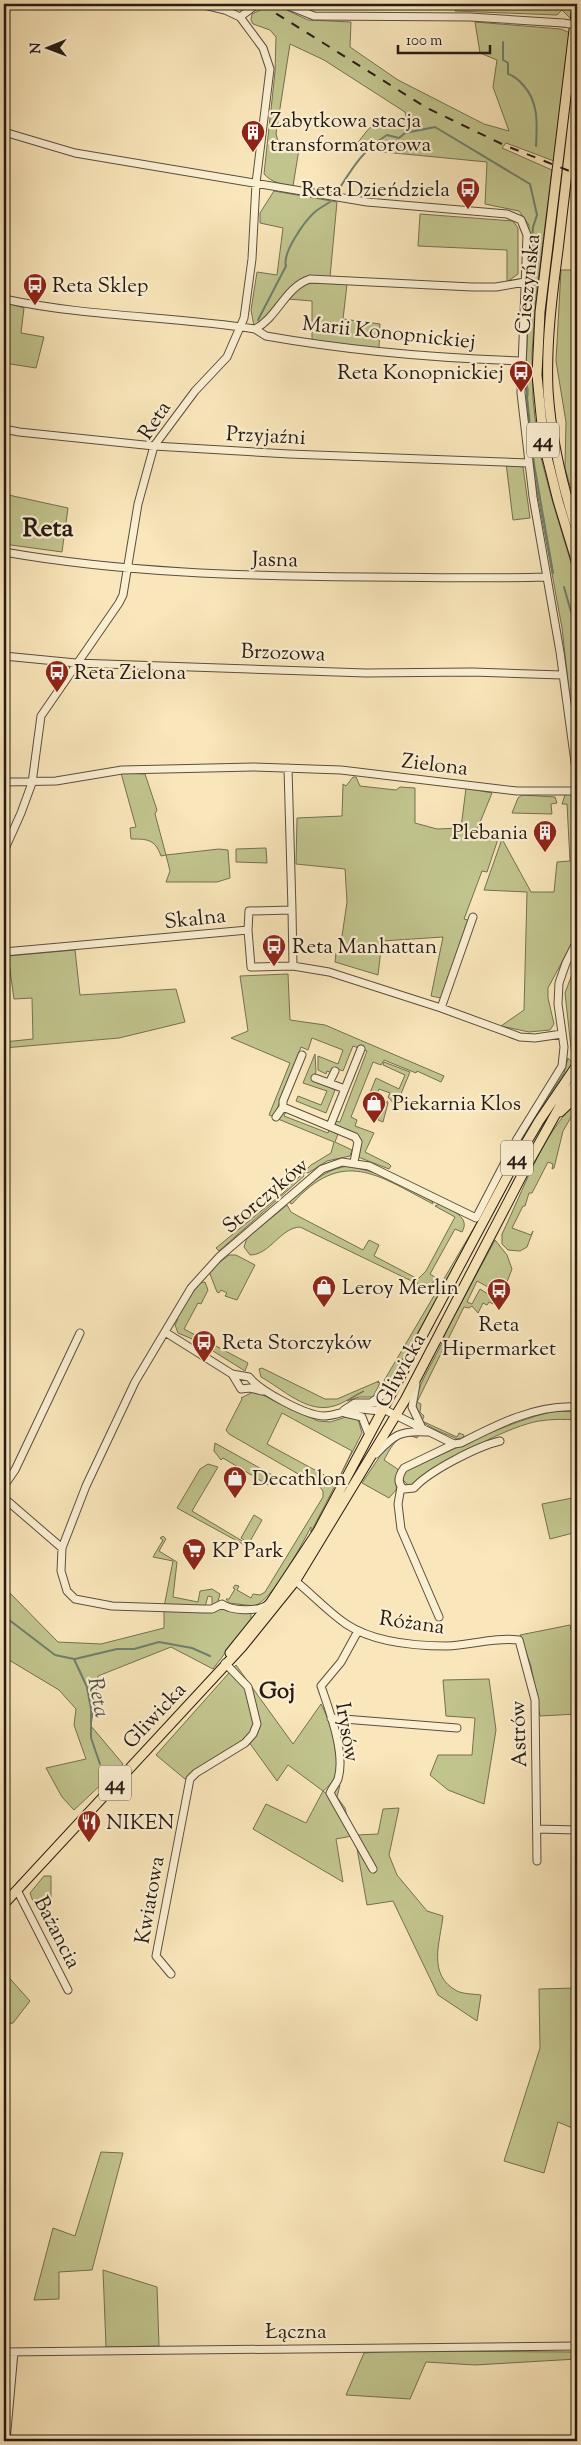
<svg xmlns="http://www.w3.org/2000/svg" width="581" height="2445" font-family="'Sorts Mill Goudy',serif">
	<style>
		.green { fill: #c1c48d; stroke: #747051 }
		.lines { fill: none; stroke-linecap: round; stroke-linejoin: round }
		.stream { stroke: #6f7e6e; stroke-width: 2 }
		.minor-casing { stroke: #5b4e3e; stroke-width: 9 }
		.major-casing { stroke: #261b15; stroke-width: 11 }
		.minor { stroke: #fbefd2; stroke-width: 7 }
		.major { stroke: #f9e6ba; stroke-width: 9 }
		.rail { stroke: #261b15; stroke-width: 2; stroke-dasharray: 9 9; stroke-linecap: butt }
		.minor-bridge-casing { stroke: #5b4e3e; stroke-width: 9; stroke-linecap: butt }
		.minor-bridge { stroke: #fbefd2; stroke-width: 7 }
		.labels { text-anchor: middle; stroke-width: 4.5; stroke-linejoin: round; paint-order: stroke }
		.shield { fill: #fbefd2; stroke: #665b4e; stroke-width: 1 }
		.shield-label { font-size: 20px; font-weight: bold; fill: #261b15 }
		.poi-label { font-size: 21px; fill: #261b15; stroke: #fbefd2; text-anchor: start }
		.street-label { font-size: 21px; fill: #261b15; stroke: #fbefd2 }
		.neighbourhood-label { font-size: 22px; font-weight: bold; fill: #261b15; stroke: #fbefd2 }
		.water-label { font-size: 22px; font-style: italic; fill: #515549; stroke: #fbefd2 }
		.district-label { font-size: 26px; font-weight: bold; fill: #261b15; stroke: #fbefd2 }
	</style>
	<rect width="100%" height="100%" fill="#f9e6ba"/>
	<filter id="stains"><feTurbulence type="fractalNoise" baseFrequency=".004" numOctaves="4"/><feColorMatrix values="0 0 0 0 .2 0 0 0 0 .09 0 0 0 0 .02 0 0 0 .5 -.17"/></filter>
	<radialGradient id="worn" r=".72"><stop offset=".6" stop-color="#630" stop-opacity="0"/><stop offset="1" stop-color="#630" stop-opacity=".3"/></radialGradient>
	<path class="green" d="M455,4H572L571,19L562,10L557,15L455,11Z
		M270,5L280,7L308,20L351,22L350,47L398,80L484,124L509,131L493,87L497,60L480,53L475,22L561,29L570,33L554,161L506,143L502,148L552,170L536,297L532,354L533,399L538,446L551,496L577,583V761L562,628L532,464L525,396H528V388L525,389L529,225L519,211L485,204L487,162L353,149C372,125 369,120 401,126L407,120L405,112L324,60L290,44L276,134L278,141L300,143L293,186C282,184 272,183 264,174L275,72L276,37L270,30L253,24L251,20L252,14Z
		M274,191L337,202L330,277L304,278L272,313L254,326L251,310L257,272L277,275L283,228L260,223V213Z
		M576,213L577,214V511L565,468L566,422L556,361L561,270H572Z
		M420,214L513,221L518,228V274L507,282V250L418,246Z
		M310,283L347,284L343,319L380,324L379,348L312,342V301L288,299L300,287Z
		M4,302L24,308L21,333L44,337L36,368L4,363Z
		M506,463L523,467L530,518L513,520Z
		M4,494L68,508L62,552L4,544Z
		M121,773L145,774L157,810L155,814L166,855L219,849L228,850L230,878L217,882H166L170,871L166,855L161,856C155,839 147,839 131,839L130,828L136,827Z
		M353,777H356L360,786L396,790L400,787L415,788V823L437,829L461,828L466,788L492,793L474,837L498,839L487,872L482,871L464,919L468,920L441,998L431,996L443,937L382,941L378,975L335,962L336,953L342,951V936L347,902L345,869L296,864L297,818L342,816L343,784L346,786Z
		M569,794L575,797L577,812V934L548,988V998L554,1024L550,1030L529,1032L501,1026L524,1010L527,892L484,890L502,839L531,892H554L557,862L570,861L567,804H562L565,795Z
		M522,795L555,797L557,803L551,804L552,814L512,813L518,798Z
		M266,848L267,863L236,862V849Z
		M75,950L80,995L176,989L185,1022L119,1038L4,1048V1042L33,1039L32,998L14,999L8,956Z
		M577,961V1052L572,1057L565,993Z
		M288,974L290,1020L325,1025L444,1076L441,1082L417,1071L416,1073L384,1060L381,1065L373,1062L351,1117L357,1120L355,1126L374,1133L365,1152L389,1164L391,1166L389,1169L358,1157L361,1145L335,1124V1121L340,1122L367,1051L353,1046L343,1071L335,1068L332,1073L327,1071L326,1074L318,1070V1056L338,1064L343,1050L312,1038L308,1050L301,1047L274,1117L269,1115L290,1063L231,1038L248,1031L240,976Z
		M315,1054L316,1072L313,1079L335,1090L326,1113L296,1101L298,1096L321,1105L327,1091L303,1083Z
		M568,1058L573,1064L577,1060L560,1083L384,1392L375,1396L478,1221L519,1141L564,1073Z
		M384,1062L410,1072L396,1106L388,1097L390,1093L379,1089L374,1101L385,1106L387,1101L388,1103L383,1122L378,1120L381,1113L364,1108L376,1078L399,1089L405,1075L383,1065Z
		M577,1101V1107L563,1131L554,1168L552,1169L553,1164L548,1162L532,1193H529L525,1206H523L512,1228L531,1235L533,1231L527,1247L520,1251L508,1250L502,1244V1234C524,1189 541,1136 577,1101Z
		M284,1111H286L284,1116L328,1133L329,1130L338,1134L335,1142L352,1150L350,1156L327,1161L308,1173L306,1172L303,1174L304,1176L219,1251L216,1248L283,1193L311,1165L331,1153L334,1142L278,1119Z
		M350,1166L379,1174L432,1201L433,1204C377,1175 343,1147 292,1204L290,1203V1200C309,1185 325,1168 350,1166Z
		M440,1204C451,1210 471,1217 462,1232L455,1229L430,1274L436,1278L428,1289L300,1227C280,1228 270,1255 250,1255L244,1247L247,1238L287,1205L291,1212L298,1216L363,1250L369,1240L379,1245L374,1256L418,1279L426,1271L455,1217L435,1206Z
		M495,1240L507,1255L512,1269L500,1300L488,1287L477,1281L467,1302L472,1304L480,1289L488,1294L494,1301L493,1304L489,1302L487,1305L483,1303L478,1313L472,1306L469,1308L464,1307L417,1402L421,1404L420,1412L424,1416L422,1421L457,1437L459,1433L464,1435L463,1438L457,1439C447,1434 430,1429 422,1421C401,1399 440,1358 445,1333Z
		M229,1255H236L255,1265L237,1300L225,1296L227,1293L221,1290L219,1293L217,1292L210,1274L211,1269Z
		M205,1282L208,1290L201,1304L198,1303L184,1329L248,1363L245,1371L197,1341L178,1333L175,1325L178,1319L176,1317L199,1283Z
		M262,1368L325,1399H337L379,1381L377,1382L380,1383L373,1397H359L347,1401L364,1391C352,1396 345,1403 334,1406C307,1414 283,1389 261,1377L259,1369Z
		M253,1392L277,1400L318,1421L330,1422L346,1417L358,1419L362,1433L339,1478L352,1451L282,1413L267,1444L337,1482L311,1532V1527C302,1544 273,1600 254,1606L229,1603L226,1599H229L235,1589L233,1588L235,1585L239,1586L237,1590L251,1598L253,1594L260,1595L265,1592L323,1497V1491L319,1486L229,1434L226,1430L242,1399L241,1398Z
		M555,1411L577,1412V1420C564,1419 552,1419 539,1421C510,1426 459,1454 433,1469C425,1475 418,1485 408,1485L402,1479L404,1472C451,1451 506,1422 555,1411Z
		M404,1435H419L417,1438C399,1430 391,1447 384,1460L399,1470L396,1490L389,1498L362,1483L386,1447Z
		M215,1443L274,1476L268,1485L223,1458L221,1460L214,1451Z
		M208,1464L218,1467L192,1511L249,1545L248,1547L177,1508L200,1469Z
		M577,1497V1551L573,1533L550,1539L542,1504Z
		M254,1515L262,1520L249,1543L241,1538Z
		M163,1536L166,1539L159,1551L177,1562L173,1597L198,1602L200,1591L212,1589L220,1594L217,1605L212,1606V1597L208,1596L205,1607H164L173,1561L153,1557L163,1540L160,1538Z
		M4,1587L58,1642L101,1644L164,1628V1610L223,1608L251,1613V1619L213,1669L171,1647L98,1676L91,1726L123,1764L74,1810L62,1797L46,1768L86,1759L74,1725L76,1709L59,1690L4,1657Z
		M570,1625L577,1658V1714L540,1716L531,1666L520,1635Z
		M236,1665L293,1744L321,1704C329,1718 341,1756 337,1772C335,1780 329,1786 323,1791L329,1796L340,1785L337,1797L345,1808L352,1836L336,1839L343,1882L253,1829L266,1804L306,1823L323,1791L288,1765L277,1781L246,1738L185,1779L156,1755Z
		M489,1679L496,1730L484,1804L448,1790L430,1775L438,1755H472L475,1718L446,1716L443,1680Z
		M399,1808L389,1855L397,1875L427,1911L443,1916C440,1943 427,1975 457,1991C463,1994 474,1994 481,1995L477,2021L438,1995L393,1901L367,1905L356,1843L358,1835L378,1834L383,1809Z
		M44,1876H51V1906L43,1908L35,1907L30,1893Z
		M4,1972L30,2001L13,2023L4,2024Z
		M577,1988V2130L558,2122L544,2173L504,2161L540,2048L539,1989Z
		M101,2152L123,2153L92,2270L59,2272V2299L34,2300L53,2228L75,2236Z
		M103,2270L157,2287L159,2346L106,2347Z
		M395,2351L577,2352V2359L475,2365L426,2362L410,2399L346,2395L364,2353Z"/>
	<g class="lines">
		<path class="stream" d="M504,4L505,7
			M503,42V60L508,63V74C515,76 519,80 524,86C539,103 537,124 536,146
			M339,189C353,167 364,149 387,135L399,138L405,133L435,127L530,184L537,215L533,227L530,266L526,357L527,397L534,464L553,573
			M258,320L286,266C282,253 305,220 316,211C320,208 325,205 330,202
			M564,587L577,633
			M577,646V653
			M4,1616L55,1655L74,1659L87,1687L91,1709V1738L100,1764
			M75,1659L117,1649H134L159,1642L192,1648L210,1656"/>
		<g class="minor-casing">
			<path id="minor" d="M200,4L225,10L240,17
				M284,4L314,16L470,17L563,23
				M4,132L75,153L367,202L507,214L521,220L527,235L521,393L533,497L560,652L577,777
				M4,299C87,317 172,316 255,329C278,317 285,287 310,279L472,287H496L525,282
				M255,329L266,336C350,351 435,358 521,361
				M4,429L19,432L154,446L289,454L528,463
				M4,552C124,573 244,576 365,577C425,577 486,579 546,577
				M4,656L76,663L366,673L472,672L562,675
				M4,782L56,781L122,770L253,767L341,770L517,791H577
				M4,851L21,813L32,783L41,716L119,603L123,595L138,504L154,446L195,391L227,357L244,318L252,259L256,183L270,69L263,48L240,17L257,4
				M292,910L293,966
				M248,930L249,911L292,910L288,768
				M4,952L248,930L251,967L293,966L329,972L441,1008L520,1037L535,1038L562,1034
				M441,1008L473,917
				M302,1055L283,1101V1107L355,1137L358,1142L354,1162
				M315,1078L345,1089
				M329,1083L335,1071
				M276,1117L283,1107
				M330,1126L361,1049
				M165,1332L232,1374L241,1389L250,1388L262,1391
				M232,1374L249,1377C260,1391 305,1415 323,1416C335,1416 346,1410 357,1409C367,1408 375,1413 383,1409
				M416,1384L412,1407L422,1428
				M373,1401L393,1389
				M344,1410L355,1403H378L383,1409L454,1444
				M345,1413L362,1417L369,1435
				M500,1441C478,1446 429,1471 414,1488L404,1489C396,1483 399,1475 404,1468L454,1444L461,1443C496,1425 537,1404 577,1407
				M376,1454C394,1435 400,1430 427,1432
				M4,1486L15,1470L80,1333
				M401,1487L398,1504L401,1529L439,1617
				M4,1498L62,1548
				M293,1579C311,1593 327,1611 346,1624C373,1642 415,1646 447,1646C471,1645 495,1637 519,1640L535,1700L537,1861
				M267,1605C257,1612 231,1611 222,1604L212,1609H203L112,1606L75,1599L67,1591L61,1571L62,1548L86,1486L135,1382L191,1288L219,1257L322,1169L342,1162L369,1166L476,1218L517,1139L562,1066L564,1047L558,1004L559,983L566,963L577,941
				M358,1631L341,1662L321,1686C329,1710 346,1753 338,1779C336,1784 332,1788 330,1793L373,1869
				M331,1718L457,1728
				M537,1829L577,1830
				M17,1890L68,1990
				M171,1974L156,1956L190,1779L196,1773L245,1743L253,1734L257,1724L248,1687L225,1663
				M4,2352L577,2346
				M6,2441L14,2352"/>
		</g>
		<g class="major-casing">
			<path id="major" d="M577,5L540,312L537,375L544,445L558,501L577,563
				M577,88C571,142 564,196 558,250C552,296 546,343 548,390C551,438 562,485 577,531
				M560,1112L577,1096
				M230,1653L271,1602L318,1531L516,1160L539,1121L577,1065
				M4,1904L242,1647L296,1580L405,1400L531,1158L564,1099L577,1082"/>
		</g>
		<use href="#minor" class="minor"/>
		<use href="#major" class="major"/>
		<path class="rail" d="M261,4L427,108L504,145L577,174"/>
		<g class="minor-bridge-casing">
			<path id="minor-bridge" d="M563,23L577,25"/>
		</g>
		<use href="#minor-bridge" class="minor-bridge"/>
	</g>
	<defs>
		<g id="building-pin" transform="scale(1.25)"><path d="M0 17L-7.5 6A9.5 9.5 0 1 1 7.5 6Z" fill="#8f2418" stroke="#fbefd2"/><path d="M-4-6H4V6H1V3H-1V6H-4ZM-2.5-4.3h1.7v1.8h-1.7ZM.8-4.3h1.7v1.8H.8ZM-2.5-1h1.7V.8h-1.7ZM.8-1h1.7V.8H.8Z" fill="#fff"/></g>
		<g id="bus-pin" transform="scale(1.25)"><path d="M0 17L-7.5 6A9.5 9.5 0 1 1 7.5 6Z" fill="#8f2418" stroke="#fbefd2"/><path d="M-5-6H5V4H4V6H2V4H-2V6H-4V4H-5ZM-3.5-4V0h7V-4ZM-3.5 1.2v1.5H-2V1.2ZM2 1.2v1.5H3.5V1.2Z" fill="#fff"/></g>
		<g id="shop-pin" transform="scale(1.25)"><path d="M0 17L-7.5 6A9.5 9.5 0 1 1 7.5 6Z" fill="#8f2418" stroke="#fbefd2"/><path d="M-5-2.5h2.3a2.7 3.5 0 0 1 5.4 0H5L5.5 6h-11ZM-1.5-2.5h3a1.5 2.3 0 0 0-3 0Z" fill="#fff"/></g>
		<g id="supermarket-pin" transform="scale(1.25)"><path d="M0 17L-7.5 6A9.5 9.5 0 1 1 7.5 6Z" fill="#8f2418" stroke="#fbefd2"/><path d="M-6-5.5h2.5l.6 2H6L4.5 2H-2.5L-4.4-4H-6ZM-1.5 3.2a1.3 1.3 0 1 0 .1 0ZM3 3.2a1.3 1.3 0 1 0 .1 0Z" fill="#fff"/></g>
		<g id="restaurant-pin" transform="scale(1.25)"><path d="M0 17L-7.5 6A9.5 9.5 0 1 1 7.5 6Z" fill="#8f2418" stroke="#fbefd2"/><path d="M-5-6h1v4h1v-4h1v4h1v-4h1v5L-1.5 .5V6h-2V.5L-5-1ZM5-6V6H3V1.5H1.5Q1.5-4 5-6Z" fill="#fff"/></g>
	</defs>
	<g fill-rule="evenodd">
		<use href="#building-pin" x="253" y="132"/>
		<use href="#bus-pin" x="468" y="189"/>
		<use href="#bus-pin" x="35" y="285"/>
		<use href="#bus-pin" x="521" y="372"/>
		<use href="#bus-pin" x="57" y="672"/>
		<use href="#building-pin" x="545" y="832"/>
		<use href="#bus-pin" x="274" y="946"/>
		<use href="#shop-pin" x="374" y="1103"/>
		<use href="#shop-pin" x="324" y="1287"/>
		<use href="#bus-pin" x="499" y="1290"/>
		<use href="#bus-pin" x="204" y="1342"/>
		<use href="#shop-pin" x="235" y="1478"/>
		<use href="#supermarket-pin" x="194" y="1550"/>
		<use href="#restaurant-pin" x="89" y="1822"/>
	</g>
	<g class="labels">
		<g class="shield">
			<rect x="527" y="422.5" width="32" height="35" rx="4"/>
			<rect x="501" y="1140.5" width="32" height="35" rx="4"/>
			<rect x="99" y="1765.5" width="32" height="35" rx="4"/>
		</g>
		<g class="shield-label">
			<text x="543" y="447">44</text>
			<text x="517" y="1165">44</text>
			<text x="115" y="1790">44</text>
		</g>
		<g class="poi-label">
			<text x="270" y="127">Zabytkowa stacja<tspan x="270" dy="24">transformatorowa</tspan></text>
			<text x="450" y="196" text-anchor="end">Reta Dzieńdziela</text>
			<text x="52" y="292">Reta Sklep</text>
			<text x="504" y="379" text-anchor="end">Reta Konopnickiej</text>
			<text x="74" y="679">Reta Zielona</text>
			<text x="528" y="839" text-anchor="end">Plebania</text>
			<text x="292" y="953">Reta Manhattan</text>
			<text x="392" y="1110">Piekarnia Klos</text>
			<text x="342" y="1294">Leroy Merlin</text>
			<text x="499" y="1331" text-anchor="middle">Reta<tspan x="499" dy="24">Hipermarket</tspan></text>
			<text x="222" y="1349">Reta Storczyków</text>
			<text x="252" y="1485">Decathlon</text>
			<text x="212" y="1557">KP Park</text>
			<text x="106" y="1829">NIKEN</text>
		</g>
		<g class="street-label">
			<text transform="translate(527 284) rotate(-84)" y="7">Cieszyńska</text>
			<text transform="translate(389 332) rotate(6)" y="7">Marii Konopnickiej</text>
			<text transform="translate(154 420) rotate(-57)" y="7">Reta</text>
			<text transform="translate(266 435) rotate(3)" y="7">Przyjaźni</text>
			<text transform="translate(275 559) rotate(1)" y="7">Jasna</text>
			<text transform="translate(283 652) rotate(2)" y="7">Brzozowa</text>
			<text transform="translate(435 764) rotate(7)" y="7">Zielona</text>
			<text transform="translate(195 918) rotate(-6)" y="7">Skalna</text>
			<text transform="translate(265 1195) rotate(-40)" y="7">Storczyków</text>
			<text transform="translate(400 1370) rotate(-61)" y="7">Gliwicka</text>
			<text transform="translate(412 1622) rotate(8)" y="7">Różana</text>
			<text transform="translate(154 1715) rotate(-47)" y="7">Gliwicka</text>
			<text transform="translate(348 1732) rotate(80)" y="7">Irysów</text>
			<text transform="translate(518 1734) rotate(-92)" y="7">Astrów</text>
			<text transform="translate(149 1900) rotate(-80)" y="7">Kwiatowa</text>
			<text transform="translate(58 1932) rotate(63)" y="7">Bażancia</text>
			<text x="296" y="2338">Łączna</text>
		</g>
		<g class="neighbourhood-label">
			<text x="277" y="1698">Goj</text>
		</g>
		<g class="water-label">
			<text transform="translate(100 1697) rotate(79)" y="8">Reta</text>
		</g>
		<g class="district-label">
			<text x="48" y="536">Reta</text>
		</g>
	</g>
	<rect width="581" height="2445" fill="none" stroke="#f9e6ba" stroke-width="20"/>
	<rect x="5" y="5" width="571" height="2435" fill="none" stroke="#261b15" stroke-width="2.5"/>
	<rect x="10" y="10" width="561" height="2425" fill="none" stroke="#261b15"/>
	<g transform="translate(48 48) rotate(269)" stroke="#fbefd2" stroke-width="4" paint-order="stroke">
	<path d="M0-4L9 19L0 12L-9 19Z" fill="#261b15"/>
	<text y="-8" font-size="14" font-weight="bold" text-anchor="middle" fill="#261b15">N</text>
	</g>
	<path d="M398 45v8h92v-8" fill="none" stroke="#261b15" stroke-width="2.5"/>
	<text x="406" y="45" font-size="15" fill="#261b15" stroke="#fbefd2" stroke-width="4" paint-order="stroke">100 m</text>
	<rect width="100%" height="100%" filter="url(#stains)"/>
	<rect width="100%" height="100%" fill="url(#worn)"/>
</svg>
